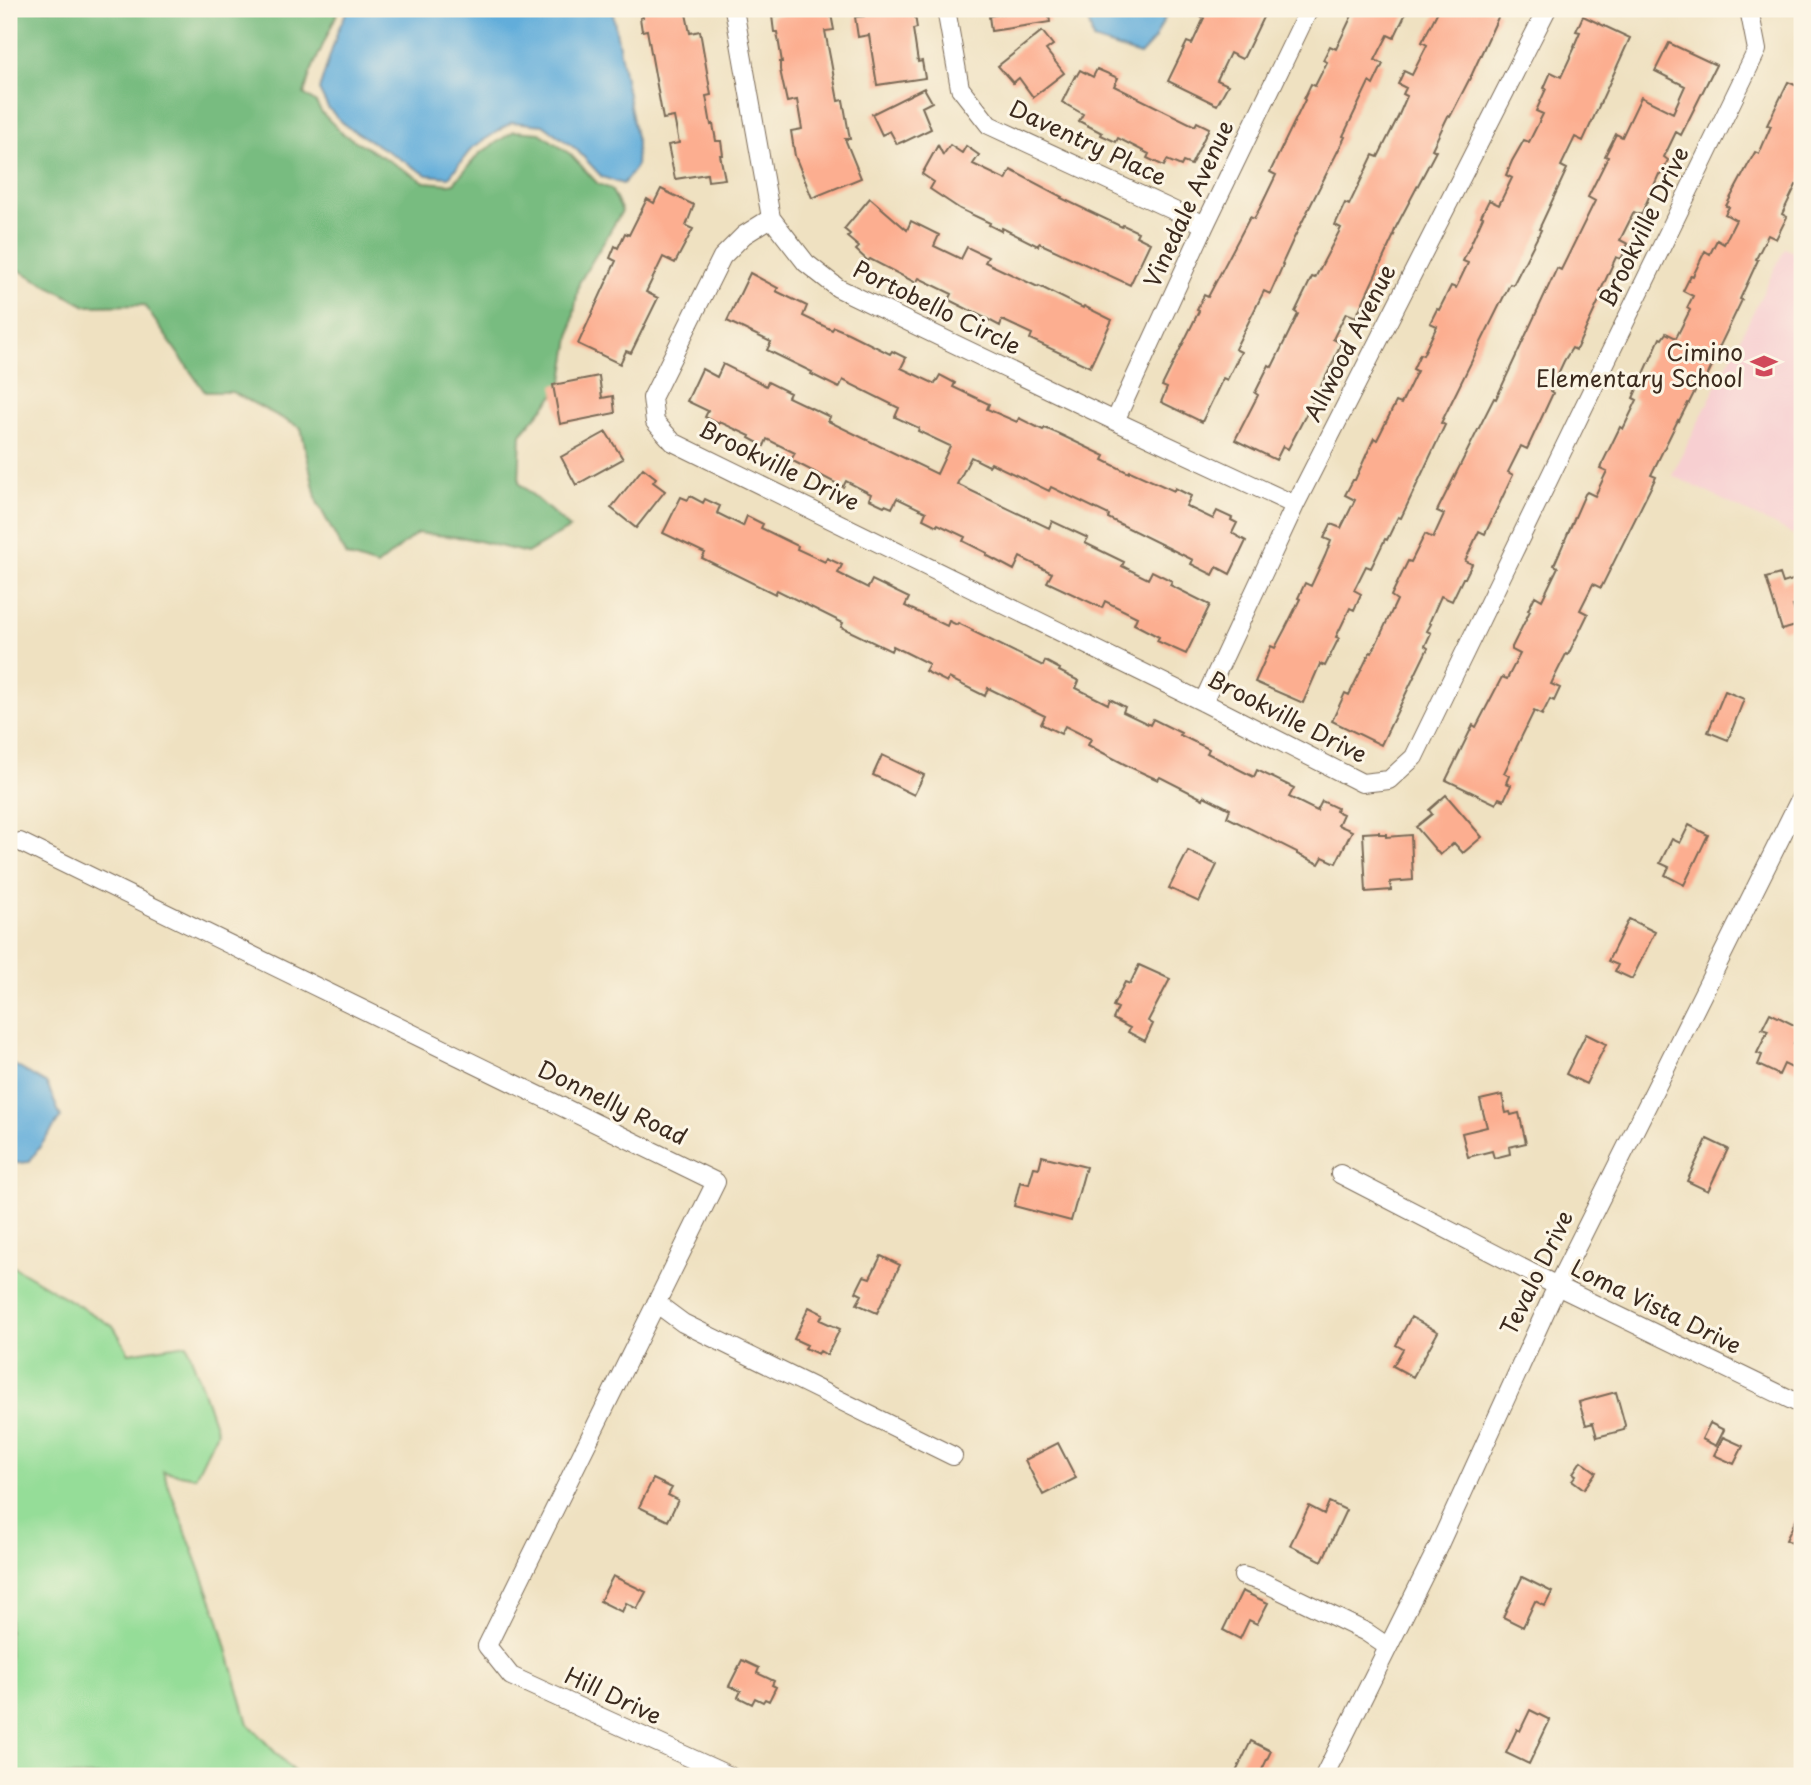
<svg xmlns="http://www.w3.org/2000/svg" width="1811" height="1785" font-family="'Playpen Sans',sans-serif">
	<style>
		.built { fill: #f7cfd1 }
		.green { fill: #95dd98; stroke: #68845b; stroke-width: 2 }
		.forest { fill: #78bc80; stroke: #5a734f; stroke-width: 2 }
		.water { fill: #62adda; stroke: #4e6c7c; stroke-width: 2 }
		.building { fill: #fcae90 }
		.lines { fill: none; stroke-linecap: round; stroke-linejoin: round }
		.minor-casing { stroke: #7a6a57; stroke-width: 20 }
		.minor { stroke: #fff; stroke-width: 18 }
		.labels { text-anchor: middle; stroke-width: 6; stroke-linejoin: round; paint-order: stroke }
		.street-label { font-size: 23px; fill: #3b2a1e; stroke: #fcf5e5 }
		.poi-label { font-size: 23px; fill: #3b2a1e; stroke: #fcf5e5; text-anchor: end }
	</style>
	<rect width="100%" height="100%" fill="#fcf5e5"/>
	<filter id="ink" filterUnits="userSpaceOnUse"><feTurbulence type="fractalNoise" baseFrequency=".0143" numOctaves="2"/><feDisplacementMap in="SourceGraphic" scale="14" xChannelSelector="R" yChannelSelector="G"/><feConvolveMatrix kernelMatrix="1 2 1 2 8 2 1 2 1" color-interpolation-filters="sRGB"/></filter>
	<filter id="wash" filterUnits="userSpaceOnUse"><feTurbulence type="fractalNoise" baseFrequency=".00686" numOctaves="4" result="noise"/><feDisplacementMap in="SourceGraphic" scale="28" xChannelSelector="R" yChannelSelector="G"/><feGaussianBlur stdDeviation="1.57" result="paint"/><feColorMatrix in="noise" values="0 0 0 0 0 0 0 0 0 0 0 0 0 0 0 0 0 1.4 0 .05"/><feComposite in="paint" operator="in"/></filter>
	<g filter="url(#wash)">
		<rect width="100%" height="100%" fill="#efe1c1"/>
		<path class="built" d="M1785,248L1802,256V539L1672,475Z"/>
		<path class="green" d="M9,1264L114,1327L129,1353L187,1344L217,1432L195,1477L163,1471L218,1617L248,1724L296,1774L307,1776H9Z"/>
		<path class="forest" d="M9,9H339L310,74L304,94L316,103L322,113L342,133L425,182L449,184L454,183L479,154L514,131L540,133L570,154L598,184L611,189L622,211L579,283L562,386L521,434L519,483L570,528L527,553L466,538L417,533L377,566L346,556L317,502L301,428L232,392H205L144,305L86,306L9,265Z"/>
		<path class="water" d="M348,9H612L637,143L636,167L623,184L602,177L576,149L543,125L512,122L472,148L449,177L427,175L346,126L328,108L319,90L338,30Z
			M1086,9H1169L1154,40L1140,55L1093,40Z
			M9,1062L47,1084L61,1117L29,1162L9,1164Z"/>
		<g id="blocks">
			<path class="building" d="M641,9H685L690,33L700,31L711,95L706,96L711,125L713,124L716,141H721L723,155H720L725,179L708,181L707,174L675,179L668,145L679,143L674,117L663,119L647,30L642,31L640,18L643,17Z
				M812,9H830L834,30L825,31L831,62L838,101L843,100L850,139H845L861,178L812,198L795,156L791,131L802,129L797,100L787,102L780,70V62H782L777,32H774L772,16Z
				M863,9H914L917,28L913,29L918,62L922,61L925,78L877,85L869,35L858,37L855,17L864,16Z
				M1005,9H1048L1050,22L991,31L989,16L1005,13Z
				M1185,9H1267L1244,57L1242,59L1230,53L1217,80L1228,85L1217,105L1168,81L1187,42L1192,44L1204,18Z
				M1355,9H1408L1394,38L1388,35L1375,60L1383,64L1373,85L1369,82L1343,136L1345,137L1293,240L1282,264L1283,265L1270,294L1264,291L1235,349L1241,352L1227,380L1223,378L1202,422L1161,402L1167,388L1162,386L1199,311L1197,310L1204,295L1208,297L1250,217L1254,219L1261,206L1276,175L1270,172L1305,100L1304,99L1311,84L1315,86L1327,62L1323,60L1330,46L1336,49Z
				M1439,9H1490L1500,13L1472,74L1450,117L1448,116L1432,149L1436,151L1396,227L1393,235H1394L1356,317L1346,313L1333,339L1341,343L1332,365L1288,449L1283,446L1276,460L1235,440L1258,395L1255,393L1269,365L1272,367L1298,314L1295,312L1312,277L1315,278L1341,228L1335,225L1345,203L1349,205L1373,155L1378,157L1398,117L1407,96L1403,94L1406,88L1398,84L1404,71L1412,75L1427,45L1422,42Z
				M1583,16L1630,38L1583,141L1575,137L1561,166L1567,169L1539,229L1541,230L1513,285L1510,284L1441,423L1445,425L1401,518L1398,517L1387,540L1385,539L1371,568L1366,566L1354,590L1361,594L1354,610L1350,608L1336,637L1339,638L1325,666L1320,664L1303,703L1255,682L1271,646L1275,648L1285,629L1300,599L1298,598L1305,583L1311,586L1325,556L1331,541L1324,538L1331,524L1341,528L1355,500L1345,495L1353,480H1355L1374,438L1377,440L1396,402L1401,404L1417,371L1413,369L1420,354L1423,355L1437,326L1430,323L1437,309L1439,310L1451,286L1456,288L1468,263L1463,261L1483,217L1481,216L1489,200L1499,205L1512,178L1506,175L1512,161L1524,140L1529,142L1543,114L1536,111L1546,89L1544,88L1551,72L1561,77L1575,47L1574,46L1580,32L1576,31Z
				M1042,31L1053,45L1046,50L1064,73L1033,97L1019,78L1013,83L998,66Z
				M1669,43L1716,65L1681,135L1676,132L1664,157L1668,160L1661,175L1659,174L1641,215L1634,212L1620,240L1628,244L1621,259L1616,257L1600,292H1603L1576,350L1572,348L1564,361L1550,391L1553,393L1528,447L1527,449L1521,446L1508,472L1513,475L1485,534L1479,531L1465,561L1472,564L1465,578H1463L1452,601L1441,596L1429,623L1431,624L1427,631L1431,633L1425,646L1428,648L1381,745L1332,721L1345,693L1349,695L1370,652L1372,653L1397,600L1391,596L1408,561L1411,562L1425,534L1433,538L1444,514L1437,511L1494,398L1496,399L1557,268L1561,270L1595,201L1588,197L1608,157L1605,156L1616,134L1622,137L1641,97L1673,113L1685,86L1655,71Z
				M1097,69L1118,78L1114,86L1195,126L1197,122L1209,128L1191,165L1183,162L1181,166L1167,160L1164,166L1147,158L1149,154L1118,138L1116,142L1101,135L1102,133L1079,121L1083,114L1062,102L1075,76L1076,77L1080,70L1093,77Z
				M1788,82L1802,88V177L1798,186L1796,185L1782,214L1787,217L1776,239L1768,235L1756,259L1758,260L1740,299L1742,300L1715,356L1716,357L1706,379L1702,377L1689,403H1688L1679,421L1678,420L1651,475L1656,477L1601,588L1593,584L1580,610L1588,614L1568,655L1566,654L1551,684L1560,688L1554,701L1550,699L1542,715L1534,711L1504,773L1509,776L1506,783L1511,785L1504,800L1499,798L1496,804L1446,780L1447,778L1473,725L1476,727L1502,677L1507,679L1520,654L1512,650V647L1530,611L1528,610L1535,596L1542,600L1558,567L1554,565L1585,494L1587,492L1595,496L1607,471L1600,468L1620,427L1623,429L1637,400L1633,398L1660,338L1662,339L1666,333L1676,338L1690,310L1687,308L1693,296L1683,291L1691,275L1693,276L1705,251L1710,254L1717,240L1724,244L1736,220L1725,214L1729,207L1726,206L1755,152L1759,154L1771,126L1767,125Z
				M924,88L932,102L922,107L931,129L904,142V141L897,144L890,131L882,135L872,114Z
				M938,145L943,155L950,145L962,153L966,146L979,155L973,164L1006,180L1011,170L1062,197L1061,198L1122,227L1123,225L1138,232L1136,236L1150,243L1130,285L1039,243L1038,246L1002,228L1001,231L989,225L990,223L960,209L930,189L934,182L922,174Z
				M661,189L694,205L686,226L693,229L675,263L663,257L646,292L658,298L631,353L626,351L620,364L578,344L616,261L610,258L615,246L618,248L625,233L629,235L647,199L654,203Z
				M870,198L907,230L911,221L939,235L934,246L961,259L967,247L988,257L985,262L1038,287L1039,286L1083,308L1084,306L1112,320L1090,367L1030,339L1032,334L1002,320L1000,326L985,318L949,300L952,294L919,278L916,283L870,259L868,261L856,250L859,247L847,237L850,234L844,229Z
				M750,273L778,288L776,291L807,306L803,316L832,330L834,327L848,333L890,354L892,351L906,358L901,368L935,384L940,375L955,383L953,387L989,404L987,409L1017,422L1019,418L1043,430L1045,428L1059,434L1105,456L1103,460L1129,473L1130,471L1174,491L1175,488L1191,496L1186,506L1213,519L1217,511L1232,518L1231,520L1237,523L1232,533L1246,541L1230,574L1217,567L1213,575L1191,564L1193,560L1108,518L1109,515L1051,487L1049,491L991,463L989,466L971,457L957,484L1049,528L1052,521L1088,538L1085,543L1124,562L1122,566L1148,579L1152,571L1172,581L1170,585L1210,605L1186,654L1157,641L1159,637L1134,624L1137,617L1105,601L1102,608L1047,582L1052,573L1020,557L1014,570L986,555L987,553L963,541L965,537L938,524L937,526L923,519L926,512L897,498L892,508L885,505L884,506L869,499L871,494L846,481L843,487L791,460L795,453L767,439L764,446L749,438L750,436L720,422L719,424L705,417L708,411L687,401L702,369L717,377L723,364L766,386L768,382L790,393L788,397L830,417L828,421L937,474L950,446L918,431L919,428L895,417L899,408L843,380L839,388L811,374L812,372L767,350L771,342L727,321Z
				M599,376L602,398L613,396L615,413L560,424L553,385Z
				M606,432L623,459L576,485L561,457Z
				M643,468L656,478L653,482L665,491L636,528L611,508Z
				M690,496L703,503L705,499L720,506L717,513L743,526L747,516L763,524L761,528L798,546L797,549L825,562L827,558L842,565L838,573L868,588L872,580L909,598L905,606L947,626L949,621L957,625L958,623L973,630L972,631L1043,666L1045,661L1060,669L1059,671L1079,681L1076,688L1108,704L1110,699L1125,707L1123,712L1150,725L1153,719L1181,733L1180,735L1209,749L1207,753L1254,777L1257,770L1294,788L1289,797L1317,811L1322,801L1337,808L1336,811L1343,814L1338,825L1352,831L1336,863L1323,857L1319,864L1297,854V852L1227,817L1230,809L1204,796L1203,799L1160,777L1158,780L1130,767L1088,745L1091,739L1065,726L1061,734L1041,724L1045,716L988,688L985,696L949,678L947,682L925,671L929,664L893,646L891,651L841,627L843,623L777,590L775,594L702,558L705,553L663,533L681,497L688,500Z
				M1780,574L1783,583L1802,577V603L1793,606L1799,625L1782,630L1766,578Z
				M1725,691L1744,699L1728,740L1708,732Z
				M882,755L924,775L914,795L873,775Z
				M1446,795L1482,837L1463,853L1454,843L1440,855L1416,827L1432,814L1429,810Z
				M1689,825L1708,835L1684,885L1665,875L1669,867L1660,863L1672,839L1680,843Z
				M1379,832V834H1386V837L1411,835L1413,880L1390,882L1391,890L1366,892L1363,833Z
				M1188,851L1217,865L1199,902L1169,888Z
				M1629,919L1655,932L1632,979L1615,971L1618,965L1608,961Z
				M1139,965L1170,979L1148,1021L1153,1024L1145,1041L1128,1032L1130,1028L1113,1019L1118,1008L1113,1006L1125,982L1130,984Z
				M1770,1013L1802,1029L1794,1043L1802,1047V1056L1796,1070L1784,1064L1779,1075L1758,1065L1762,1055L1757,1053L1768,1031L1762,1029Z
				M1586,1034L1606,1044L1586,1084L1566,1074Z
				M1502,1095L1506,1113L1510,1112L1511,1115L1519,1113L1526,1143L1509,1147L1510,1154L1494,1158L1492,1151L1468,1157L1462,1133L1487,1127L1480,1100Z
				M1707,1139L1728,1149L1708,1191L1687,1181Z
				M1042,1156L1086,1167L1071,1221L1014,1206L1020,1182L1029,1184L1034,1167L1039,1168Z
				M881,1256L900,1265L877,1313L857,1304L862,1295L856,1292L864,1276L870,1278Z
				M809,1307L823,1314L820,1320L840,1329L827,1355L820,1351L818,1354L805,1348L807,1345L794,1339Z
				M1411,1317L1438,1332L1413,1377L1393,1366L1403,1349L1396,1345Z
				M1616,1392L1625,1425L1624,1430L1597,1437L1593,1423L1586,1425L1579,1402Z
				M1710,1423L1724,1430L1716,1446L1702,1439Z
				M1723,1437L1743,1446L1734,1464L1714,1455Z
				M1058,1443L1076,1478L1043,1495L1025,1460Z
				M1581,1461L1596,1472L1584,1489L1572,1480L1576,1475L1573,1473Z
				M653,1479L672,1488L668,1495L678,1500L668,1521L639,1507Z
				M1329,1502L1346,1510L1322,1561L1290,1545L1309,1506L1324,1514Z
				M1802,1507V1548L1786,1540Z
				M613,1576L646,1592L637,1609L626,1603L622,1612L600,1601Z
				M1522,1577L1552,1592L1545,1606L1535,1601L1523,1627L1503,1617Z
				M1242,1591L1268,1603L1257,1624L1249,1620L1240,1639L1223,1630Z
				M742,1660L759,1668L757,1673L774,1681L772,1685L776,1687L769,1701L765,1699L763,1702L755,1698L752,1704L738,1697L741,1691L729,1686Z
				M1530,1710L1550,1720L1529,1764L1506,1753L1517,1729L1520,1731Z
				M1251,1741L1271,1751L1259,1776H1234Z"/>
		</g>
	</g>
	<g filter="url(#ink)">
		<use href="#blocks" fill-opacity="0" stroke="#7a6a57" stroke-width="2"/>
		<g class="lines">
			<g class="minor-casing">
				<path id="minor" d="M734,9L771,218L806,263L838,288L1115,421L1295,505
					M946,9L960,88L989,125L1205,225
					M771,218L744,235L722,257L652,398L655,422L673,442L1203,702L1362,783L1389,780L1414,757L1757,50L1749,9
					M1115,421L1205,225L1309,9
					M1203,702L1295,505L1547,9
					M20,842L716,1182L487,1646L511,1676L730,1776
					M1340,1174L1557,1286L1802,1405
					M656,1303L683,1323L953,1456
					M1243,1576L1263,1582L1366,1632L1388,1647
					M1324,1776L1438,1547L1557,1286L1802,795"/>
			</g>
			<use href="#minor" class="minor"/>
		</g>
	</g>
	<defs>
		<g id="school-bare" transform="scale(2.1)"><path d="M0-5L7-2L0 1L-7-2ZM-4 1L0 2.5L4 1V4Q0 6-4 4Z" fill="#d1495b" stroke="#fcf5e5" stroke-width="2.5" paint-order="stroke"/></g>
	</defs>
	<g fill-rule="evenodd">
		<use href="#school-bare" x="1764" y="366"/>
	</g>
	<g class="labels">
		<g class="street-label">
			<text transform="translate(1088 143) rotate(25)" y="8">Daventry Place</text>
			<text transform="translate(1189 204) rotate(-65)" y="8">Vinedale Avenue</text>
			<text transform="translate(1644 227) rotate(-64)" y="8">Brookville Drive</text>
			<text transform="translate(937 308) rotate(26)" y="8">Portobello Circle</text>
			<text transform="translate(1350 343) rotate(-63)" y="8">Allwood Avenue</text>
			<text transform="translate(779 466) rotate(26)" y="8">Brookville Drive</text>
			<text transform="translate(1287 717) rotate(27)" y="8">Brookville Drive</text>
			<text transform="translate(612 1103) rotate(26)" y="8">Donnelly Road</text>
			<text transform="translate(1537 1273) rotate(-64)" y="8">Tevalo Drive</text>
			<text transform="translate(1656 1307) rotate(26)" y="8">Loma Vista Drive</text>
			<text transform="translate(613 1696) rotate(25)" y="8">Hill Drive</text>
		</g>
		<g class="poi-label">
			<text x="1743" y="361">Cimino<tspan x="1743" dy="26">Elementary School</tspan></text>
		</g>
	</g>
	<rect width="1811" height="1785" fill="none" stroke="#fcf5e5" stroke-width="35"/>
</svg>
